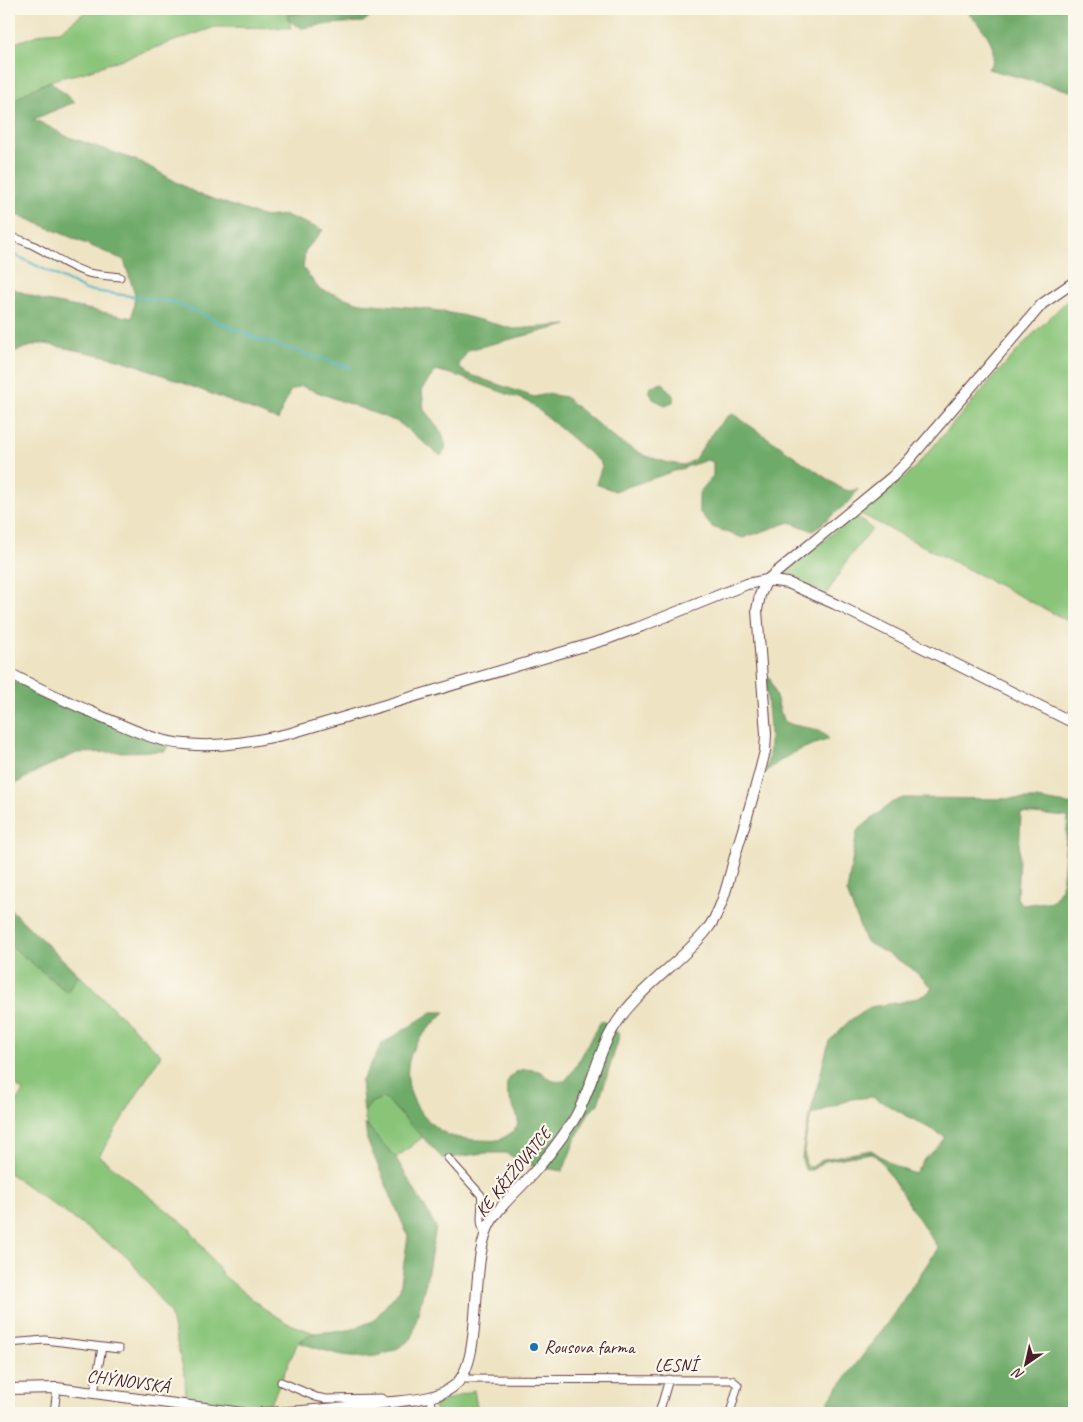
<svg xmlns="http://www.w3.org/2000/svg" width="1083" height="1422" font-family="Caveat,sans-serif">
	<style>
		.built { fill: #f1d5bd }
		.green { fill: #89c479; stroke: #6a7252 }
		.forest { fill: #6eaa69; stroke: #5c644a; fill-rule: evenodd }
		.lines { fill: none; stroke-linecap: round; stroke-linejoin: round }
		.stream { stroke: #49afc8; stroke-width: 2 }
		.street-casing { stroke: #633d42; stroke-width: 9 }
		.secondary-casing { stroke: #633d42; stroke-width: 12 }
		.street { stroke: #fff; stroke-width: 7 }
		.secondary { stroke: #fff; stroke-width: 10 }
		.poi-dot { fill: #1f6fb2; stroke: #fbf7ec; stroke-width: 2 }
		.labels { text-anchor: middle; stroke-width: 4.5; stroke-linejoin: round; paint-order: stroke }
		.street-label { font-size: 18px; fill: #4a1f2b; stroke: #fbf7ec }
		.poi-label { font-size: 18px; fill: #4a1f2b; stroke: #fbf7ec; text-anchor: start }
	</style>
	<rect width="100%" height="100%" fill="#fbf7ec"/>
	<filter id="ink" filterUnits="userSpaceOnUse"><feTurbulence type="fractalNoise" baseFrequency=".02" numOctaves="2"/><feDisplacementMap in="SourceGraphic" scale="10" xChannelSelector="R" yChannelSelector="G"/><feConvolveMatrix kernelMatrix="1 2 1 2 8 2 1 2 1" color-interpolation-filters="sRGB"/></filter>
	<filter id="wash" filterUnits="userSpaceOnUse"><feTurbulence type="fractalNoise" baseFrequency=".0096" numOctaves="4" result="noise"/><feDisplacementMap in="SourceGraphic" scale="20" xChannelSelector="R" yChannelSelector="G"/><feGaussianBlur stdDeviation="1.12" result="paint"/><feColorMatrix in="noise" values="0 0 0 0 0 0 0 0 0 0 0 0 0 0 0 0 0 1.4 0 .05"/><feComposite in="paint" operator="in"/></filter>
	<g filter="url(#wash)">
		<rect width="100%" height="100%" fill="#eee4c4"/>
		<path class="built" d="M769,1400L785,1405L783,1413H765Z"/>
		<path class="green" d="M89,9H304L302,13L288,15L291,28L215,27L79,74C52,77 31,89 9,104V45L46,32L60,31Z
			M1074,294V624L859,513L910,473L1000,370L1031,336Z
			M854,515L872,529L850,556L827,593L782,576Z
			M9,944L67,992L79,975L161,1055L99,1156L189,1228L224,1276L262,1307L285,1322L314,1333L298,1342L271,1403L265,1407L186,1400L185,1377L170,1313L128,1257L9,1173V1115L23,1091L9,1081Z
			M382,1098L388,1101L423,1137L396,1158C385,1146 350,1117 371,1103C374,1100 379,1099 382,1098Z
			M474,1390L478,1413H436L434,1405Z"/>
		<path class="forest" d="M304,9H379L363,22L330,24L302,28L289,21L287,15L302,13Z
			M965,9H1074V62L1072,63L1074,77V92L988,69C990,66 993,62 993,58C996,39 976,22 965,9Z
			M50,81L75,102L34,119L66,136L141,162L196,193L265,217L285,215L323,230L305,251L303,268L319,289L360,303L421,308L461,315L514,329L567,325L468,350L458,367L468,374L534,397L547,394L565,397L618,441L646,456L669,463L684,465L694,460L715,429L728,416L733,414L842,489L850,491L858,489L851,500L813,531L790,522L743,538L712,527L699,511V493L713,476V462L707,460L615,491L596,484L602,466L599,461L529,402L458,376L436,370L422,389L424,410L442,433L446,447L441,456L398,422L301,386L290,391L278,420L137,365L114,358L46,344H38L9,353V287L42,300L132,318L135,295L124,260L9,211V104L27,92Z
			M663,383L674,397L673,402L665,405L653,399L649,390L652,386Z
			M766,678H770L783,720C796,730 818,724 828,738L827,740C804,747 783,756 765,773C775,741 767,711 766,678Z
			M9,679L125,731L168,746L165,751L77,753L39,770L15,784L9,793Z
			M903,798L1036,799L1074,805V1413H826L829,1400L888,1322L938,1248L880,1160L871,1153L825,1161L812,1170H805L802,1159L805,1135L829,1041L849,1021L870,1007L902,1002L925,995L933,988L910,967L865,941L847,892L857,831L891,803ZM1021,813L1068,817L1062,888L1053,901L1022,905L1017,898ZM873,1097L945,1137L935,1150L924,1159L915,1174L897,1167L871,1150L824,1159L812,1167H807C801,1151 807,1131 811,1115L851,1099Z
			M9,908L79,975L67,992L9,944Z
			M432,1012H445C433,1025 415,1039 410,1057C401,1087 418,1119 445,1133C455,1139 468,1139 479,1140C485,1140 492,1141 498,1140C506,1137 519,1130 518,1120C517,1106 494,1087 516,1072C522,1068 534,1069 541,1072C545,1075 549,1080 554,1081C557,1082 562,1081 565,1081C581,1063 588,1040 602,1020L620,1035L598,1104L588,1114L576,1138L563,1171L532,1166L505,1153H484L443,1159L388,1101L382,1098L371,1103L364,1112L361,1082L382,1044Z
			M365,1123L396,1158L436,1227L427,1277L412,1338C407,1342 402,1346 396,1349C366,1366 328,1352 298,1342L314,1333L349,1330L373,1321L400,1289L408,1236L367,1140Z"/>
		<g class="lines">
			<path class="stream" d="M9,252L86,290L174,302L253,337L351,368"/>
		</g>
	</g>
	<g filter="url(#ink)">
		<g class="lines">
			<g class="street-casing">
				<path id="street" d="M9,237C38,242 60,265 88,273C98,275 110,276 120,277
					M448,1158L481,1195C484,1208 477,1221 485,1233
					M9,1343L45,1340L119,1349
					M461,1379L732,1380L738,1385L730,1413
					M281,1382L316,1397L326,1399L381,1398L387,1402
					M94,1393L102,1347
					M430,1397L434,1413
					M54,1413L57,1388
					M659,1413L669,1379"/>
			</g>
			<g class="secondary-casing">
				<path id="secondary" d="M9,673C40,690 73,704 105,718C131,729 157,742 185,744C220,748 256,741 291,733L604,640L642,626L747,584L767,580L788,583L835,604L1074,723
					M9,1389L57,1388L242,1413
					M262,1413C303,1412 342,1408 382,1403C405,1400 435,1401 454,1386C487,1360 466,1257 493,1218C502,1204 516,1192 527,1180C544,1162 559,1142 573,1121C592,1091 596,1054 616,1024C637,990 680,963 706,931C724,909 729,876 737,849C747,817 757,784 765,751L766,734L757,610L760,595L767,580L892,477L908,461L1042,304L1074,282"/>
			</g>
			<use href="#street" class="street"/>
			<use href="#secondary" class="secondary"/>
		</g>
	</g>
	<circle class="poi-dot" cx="534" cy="1347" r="5"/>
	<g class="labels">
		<g class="street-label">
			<text transform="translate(513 1172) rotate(-51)" y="6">KE KŘIŽOVATCE</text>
			<text x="676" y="1371">LESNÍ</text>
			<text transform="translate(128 1381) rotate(8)" y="6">CHÝNOVSKÁ</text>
		</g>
		<g class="poi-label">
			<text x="544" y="1353">Rousova farma</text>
		</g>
	</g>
	<rect width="1083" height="1422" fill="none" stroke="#fbf7ec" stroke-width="30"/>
	<g transform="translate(1026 1364) rotate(214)" stroke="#fbf7ec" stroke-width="4" paint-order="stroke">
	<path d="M0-4L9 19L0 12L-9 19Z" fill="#4a1f2b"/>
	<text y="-8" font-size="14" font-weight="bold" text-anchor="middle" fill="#4a1f2b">N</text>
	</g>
</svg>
